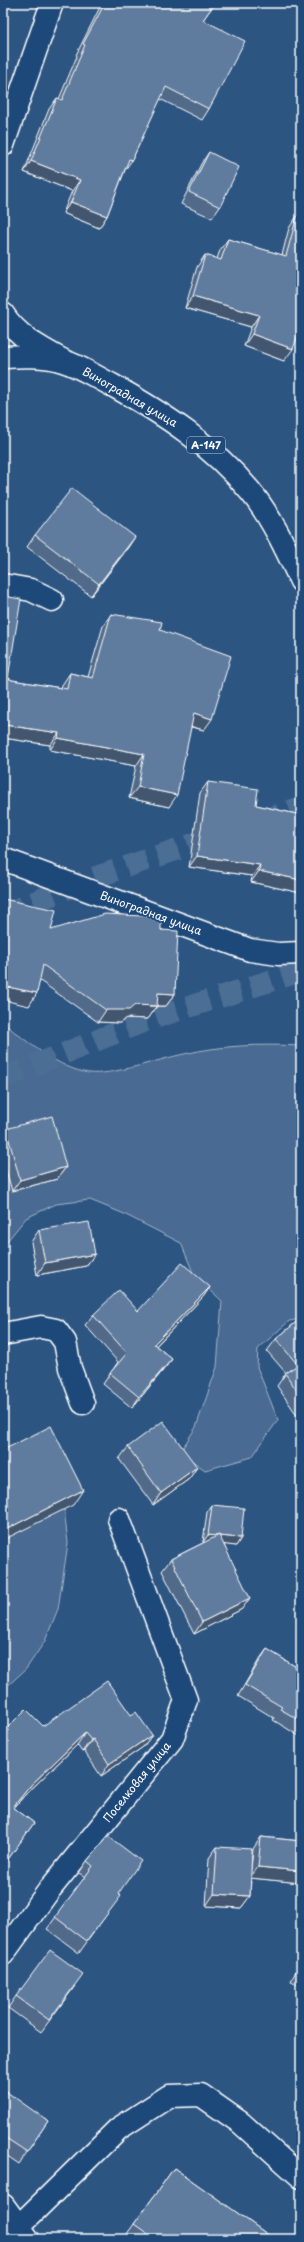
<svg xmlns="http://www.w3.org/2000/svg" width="304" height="2242" font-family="'Playpen Sans',sans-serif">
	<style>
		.green { fill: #486b92; stroke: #a4b5c8 }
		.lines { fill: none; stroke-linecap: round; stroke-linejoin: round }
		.primary-tunnel { stroke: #4c6e95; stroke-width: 22; stroke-dasharray: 22 11; stroke-linecap: butt }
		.minor-casing { stroke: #fff; stroke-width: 25 }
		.tertiary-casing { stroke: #fff; stroke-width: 25 }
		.primary-casing { stroke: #fff; stroke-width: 25 }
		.minor { stroke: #1f4a7a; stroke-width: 22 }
		.tertiary { stroke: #1f4a7a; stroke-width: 22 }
		.primary { stroke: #1f4a7a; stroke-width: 22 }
		.wall { fill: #516b89; stroke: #fff }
		.shaded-wall { fill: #42576f; stroke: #fff }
		.building { fill: #5e7c9f; stroke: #fff }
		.labels { text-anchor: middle; stroke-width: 3.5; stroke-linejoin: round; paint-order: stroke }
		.shield { fill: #1f4a7a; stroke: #bcc9d7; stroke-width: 1 }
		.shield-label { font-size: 10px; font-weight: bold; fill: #fff }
		.street-label { font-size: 11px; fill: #fff; stroke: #1f4a7a }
	</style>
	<rect width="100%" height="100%" fill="#2c5582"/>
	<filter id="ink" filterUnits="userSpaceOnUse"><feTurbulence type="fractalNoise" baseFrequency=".025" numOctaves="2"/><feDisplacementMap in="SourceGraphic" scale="8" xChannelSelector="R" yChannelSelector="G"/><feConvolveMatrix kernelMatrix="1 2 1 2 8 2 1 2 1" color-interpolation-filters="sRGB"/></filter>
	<g filter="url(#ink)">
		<path class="green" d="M3,1023C27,1041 59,1069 89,1073C111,1076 160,1059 184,1054C223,1045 261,1044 301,1046V1319L289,1321L258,1349L257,1367L278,1420L252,1457L205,1470L180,1452L196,1427L217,1367L222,1301L194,1275L181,1243L122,1213L90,1200L56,1204L26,1218L3,1246Z
			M3,1448L35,1457L60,1475L68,1543L58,1609L45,1641L26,1669L3,1690Z"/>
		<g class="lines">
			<path class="primary-tunnel" d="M259,822L301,807
				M3,915L90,879L220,835
				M3,1078L145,1021L301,971"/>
			<g class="minor-casing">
				<path id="minor" d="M3,585L31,590L52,600
					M3,859L250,950L278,954L301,953
					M3,1334L41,1327L56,1330L65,1342L70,1368L83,1403
					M3,1954L50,1889L172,1739L186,1700L119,1519
					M3,2205L28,2239
					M19,2226L118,2129L169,2096L201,2095L241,2123L301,2177"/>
			</g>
			<g class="tertiary-casing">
				<path id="tertiary" d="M3,145L52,3
					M3,314C17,336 40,348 62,360"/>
			</g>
			<g class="primary-casing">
				<path id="primary" d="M3,357C22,356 44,355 63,361C80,366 96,377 112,385C164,414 212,445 250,491C271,516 287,551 301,581"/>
			</g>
			<use href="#minor" class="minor"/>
			<use href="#tertiary" class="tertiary"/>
			<use href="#primary" class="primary"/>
		</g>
		<path class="wall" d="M102,3H215L203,20L209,109L202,120L160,99L132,160L125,170L107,216L99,228L63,213L72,191L24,172L49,109L57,98L59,99L77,56L76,55Z
			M297,3H301V6Z
			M209,152L220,207L212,218L181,204L201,164Z
			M297,216L284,361L244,346L251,327L185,308L197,267L205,255L217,259L220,250L228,239L282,255L289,228Z
			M35,535L127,549L91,596L27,547Z
			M111,614L160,630L204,730L191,727L169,807L129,798L136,766L50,750V745L3,738L8,678L12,680L61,688L62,685L70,673L88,677L103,626Z
			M208,782L256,805L301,815V893L251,882L252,876L189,867L200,793Z
			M51,930H161L175,994L166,1006H157L148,1019L126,1018L120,1023L98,1022L40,981L29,1006Z
			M6,1129L66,1167L57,1179L12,1191L3,1160V1133Z
			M39,1230L95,1254L86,1266L37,1275L31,1242Z
			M210,1287L203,1297L156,1346L172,1359L164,1369L132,1408L103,1384L118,1362L85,1325L93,1315L138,1311Z
			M301,1318V1421L277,1386L286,1373L267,1351L276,1339Z
			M128,1447L197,1467L189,1479L153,1505L119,1459Z
			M212,1505L241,1538L236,1546L224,1544L242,1609L194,1634L162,1571L171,1559L205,1542H203L207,1512Z
			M267,1649L301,1670V1737L273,1720L274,1718L238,1696L259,1660Z
			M131,1715L152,1735L143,1747L101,1776L84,1751L82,1752L77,1745L23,1797L14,1808L34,1823L3,1866V1732L43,1726Z
			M108,1836L118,1894L112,1907L79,1953L47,1929L85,1877L79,1873L87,1861Z
			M261,1837L301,1841V1883L251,1878L250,1896L241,1908L206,1906L209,1858L217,1847L251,1869L253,1849Z
			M301,1961V1986L291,1981Z
			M75,1986L41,2032L8,2008L16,1996Z
			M3,2092L48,2121L19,2164L3,2153Z
			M174,2168L274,2239H125L124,2238Z"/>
		<path class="shaded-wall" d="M31,161L80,180L72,191L24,172Z
			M71,202L107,216L99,228L63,213Z
			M193,296L259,315L251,327L185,308Z
			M252,334L293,349L284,361L244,346Z
			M135,537L127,549L91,596L99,584Z
			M194,713L212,719L204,730L186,725Z
			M5,725L59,733L50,745L3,738Z
			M58,738L144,754L136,766L50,750Z
			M138,787L177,795L169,807L129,798Z
			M197,856L260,865L252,876L189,867Z
			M259,871L301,880V893L251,882Z
			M3,986L37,993L29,1006L3,1000Z
			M158,993L175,994L166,1006H149Z
			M135,1005L157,1006L148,1019L126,1018L120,1023L98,1022L106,1010Z
			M66,1167L57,1179L12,1191L20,1180Z
			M95,1254L86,1266L37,1275L45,1263Z
			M210,1287L203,1297L147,1355L154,1344Z
			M172,1359L164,1369L132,1408L139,1397Z
			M197,1467L189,1479L153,1505L161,1493Z
			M83,1490L73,1505L3,1540V1531Z
			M208,1535L241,1538L236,1546L203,1542Z
			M250,1598L242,1609L194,1634L202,1622Z
			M85,1733L77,1745L23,1797L4,1820L13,1807L31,1785Z
			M152,1735L143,1747L101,1776L109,1764Z
			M93,1739L84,1751L82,1752L91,1740Z
			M258,1867L301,1871V1883L250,1878Z
			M214,1894L250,1896L241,1908L206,1906Z"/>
		<path class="building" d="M105,3H215L203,20L245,41L209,109L166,87L132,160L129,159L107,216L71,202L80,180L31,161L57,98L62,100L85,45L83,44Z
			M209,152L239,167L220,207L189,192Z
			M297,216L301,217V326L293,349L252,334L259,315L193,296L205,255L221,260L228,239L286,256Z
			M72,488L135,537L99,584L35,535Z
			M3,596L21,599L8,678L12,680L67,689L70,673L93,678L111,614L162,622L160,630L231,656L212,719L194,713L177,795L138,787L144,754L58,738L59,733L5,725L3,736Z
			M208,782L258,789L256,805L301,815V880L259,871L260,865L197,856Z
			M3,899L56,910L51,930L105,914L161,917V930L178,931L175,994L158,993L157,1006L135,1005L129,1010H106L43,965L37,993L3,986Z
			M52,1116L66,1167L20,1180L6,1129Z
			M89,1222L95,1254L45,1263L39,1230Z
			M182,1263L210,1287L154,1344L172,1359L139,1397L110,1373L127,1353L93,1315L119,1290L138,1311Z
			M301,1318V1397L285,1373L298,1365L276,1339Z
			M163,1421L197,1467L161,1493L128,1447Z
			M51,1426L83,1490L3,1531V1450Z
			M212,1505L244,1508L241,1538L219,1536V1535L217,1536L208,1535Z
			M219,1535L250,1598L202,1622L171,1559Z
			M267,1649L301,1670V1721L280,1709L282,1707L245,1685Z
			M107,1681L131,1715L136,1712L152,1735L109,1764L93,1739L91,1740L85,1733L31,1785L13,1807L34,1823L4,1865H3V1732L26,1709L43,1726Z
			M108,1836L141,1861L118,1894L121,1896L87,1941L55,1917L93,1866L87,1861Z
			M261,1837L301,1841V1871L258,1867Z
			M217,1847L252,1849L250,1896L214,1894Z
			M50,1950L83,1974L49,2020L16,1996Z
			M4,2090L48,2121L27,2152L3,2136V2092Z
			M174,2168L274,2239H155L134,2224Z"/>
	</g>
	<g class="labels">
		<rect class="shield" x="187" y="437" width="38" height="16" rx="3"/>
		<g class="shield-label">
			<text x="206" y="449">А-147</text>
		</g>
		<g class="street-label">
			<text transform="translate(130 397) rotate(30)" y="4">Виноградная улица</text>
			<text transform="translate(151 913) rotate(20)" y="4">Виноградная улица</text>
			<text transform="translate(137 1782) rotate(-51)" y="4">Поселковая улица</text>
		</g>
	</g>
	<rect width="304" height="2242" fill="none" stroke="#1f4a7a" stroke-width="16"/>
	<rect x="8" y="8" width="288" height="2226" fill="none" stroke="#fff" stroke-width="1.5" filter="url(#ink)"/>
</svg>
